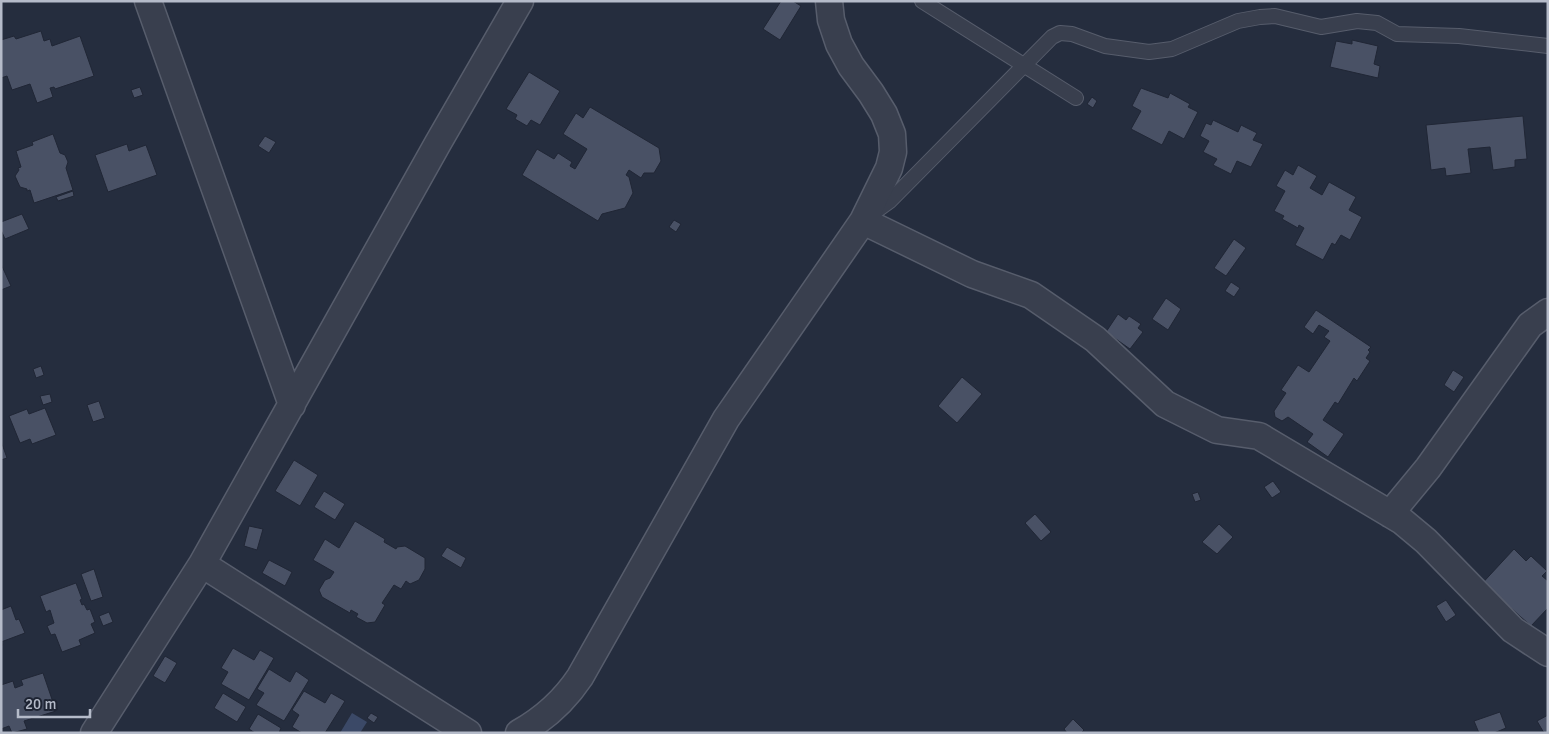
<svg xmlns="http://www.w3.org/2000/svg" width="1549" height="734" font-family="Signika,sans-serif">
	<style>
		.water { fill: #3b4967 }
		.building { fill: #495165; stroke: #202635 }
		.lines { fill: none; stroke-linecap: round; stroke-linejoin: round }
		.lane-casing { stroke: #575d6c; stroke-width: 16 }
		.street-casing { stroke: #575d6c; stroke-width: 29 }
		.lane { stroke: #393f4e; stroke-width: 14 }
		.street { stroke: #393f4e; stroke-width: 26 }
	</style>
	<rect width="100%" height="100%" fill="#252d3e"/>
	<path class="water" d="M352,713L367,722L360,733H340Z"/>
	<path class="building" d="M781,1H793L801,6L780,40L763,29Z
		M41,31L44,41L50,39L52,46L80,36L94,76L55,89L54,87L50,88L53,97L37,103L30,84L12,90L7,76L1,78V40L14,36L16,39Z
		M1352,40L1378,46L1374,64L1380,66L1378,78L1330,67L1336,41L1352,44Z
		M529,72L560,91L540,125L531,120L527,126L515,119L517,115L506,109Z
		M140,87L143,95L134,98L131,90Z
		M1141,88L1168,98L1170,93L1190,104L1188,107L1198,112L1184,139L1169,131L1162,145L1131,129L1141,111L1132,106Z
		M1092,97L1097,101L1093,108L1087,104Z
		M590,107L659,148L661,161L654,173H644L641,178L629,170L626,175L629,177L633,193L625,208L602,214L598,221L522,175L537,149L554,159L558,153L572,162L570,166L575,169L587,149L563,134L576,113L583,118Z
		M1523,116L1527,159L1515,160V167L1493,170L1490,147L1468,149L1471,173L1446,176L1445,168L1431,170L1426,125Z
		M1213,120L1238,132L1241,125L1257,133L1253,140L1263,144L1251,167L1237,161L1231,174L1213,165L1217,159L1203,152L1209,141L1200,136L1206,123L1211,125Z
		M53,134L60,153L65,155L68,162L66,168L73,190L34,203L30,190L27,191V189L20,187L15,176L19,170L18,168L21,167L16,151L33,145L32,142Z
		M265,136L276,142L269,153L258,146Z
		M127,144L129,151L146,145L157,175L108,192L95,155Z
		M1298,165L1317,176L1310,188L1322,195L1329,182L1356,197L1349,210L1362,217L1350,240L1341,235L1335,245L1332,243L1323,260L1295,245L1304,228L1299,225L1298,228L1282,219L1284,216L1274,211L1285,191L1276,186L1285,170L1293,175Z
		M73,191L74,196L58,201L56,197Z
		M22,214L29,229L5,239L1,230V222Z
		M674,220L681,224L676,232L669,227Z
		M1234,239L1246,248L1226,276L1214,268Z
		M1,264L11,286L1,290Z
		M1231,282L1240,288L1234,297L1225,291Z
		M1166,298L1181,309L1168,330L1152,319Z
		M1316,310L1371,347L1368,350L1370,352L1366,358L1370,361L1357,381L1354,378L1338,404L1335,402L1323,420L1344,434L1328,457L1307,442L1313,434L1288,417L1282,421L1275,417L1274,411L1286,393L1281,390L1298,365L1309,372L1330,341L1324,337L1329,331L1319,325L1313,334L1304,327Z
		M1118,314L1126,320L1129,316L1141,324L1138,328L1143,332L1130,349L1106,332Z
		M41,366L44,375L36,378L33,369Z
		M1453,370L1464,377L1454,392L1444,385Z
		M962,377L982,394L957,423L938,406Z
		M50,394L52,402L43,405L40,396Z
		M99,401L105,418L93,422L87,405Z
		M45,408L56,435L32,444L30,439L20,443L9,416L27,409L29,414Z
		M1,441L7,458L1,460Z
		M294,460L318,475L300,506L275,491Z
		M1273,481L1281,492L1272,498L1264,487Z
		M324,491L345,504L335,520L314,507Z
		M1198,492L1201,500L1195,502L1192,494Z
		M1035,514L1051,532L1041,541L1025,523Z
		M355,521L385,539L384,542L396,549L397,547L405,546L425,558V569L419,580L410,584L406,581L401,589L394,585L382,603L385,605L375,622L367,623L356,617L358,614L351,610L350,613L322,597L319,590L325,580L330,578L334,572L313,560L325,539L339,548Z
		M1219,524L1233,537L1217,554L1202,542Z
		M249,526L263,529L257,550L244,546Z
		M447,547L466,558L461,568L441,556Z
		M1514,549L1526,561L1531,556L1547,571L1542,576L1548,581V608L1531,626L1502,600L1477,589Z
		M269,560L292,572L285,586L262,573Z
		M94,569L103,597L91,601L81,574Z
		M76,583L82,599L80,600L82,605L84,604L87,610L90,609L95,622L91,624L95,633L79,640L81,645L62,652L55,634L51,635L47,626L54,623L50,610L46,612L40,596Z
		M1446,600L1456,615L1446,622L1436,606Z
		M11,606L16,620L19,619L25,633L1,642L3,645L1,646V610Z
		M109,612L113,622L103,626L99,616Z
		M233,648L254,660L260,650L274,658L249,700L221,684L228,672L221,668Z
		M165,656L177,663L165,683L153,676Z
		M269,669L290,682L296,671L309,680L284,721L256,705L264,693L257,689Z
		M43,673L56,711L24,721L27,729L12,733L9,726L1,729V685L13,681L15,688L23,685L21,680Z
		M304,691L325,703L331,693L345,701L325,733H302L292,727L299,715L292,710Z
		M223,693L246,707L237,722L214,708Z
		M1500,712L1506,728L1494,733H1479L1474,721Z
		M371,713L378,717L374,723L367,718Z
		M258,714L281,728L279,733H255L249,729Z
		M1548,715V733H1544L1537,721Z
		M1073,719L1084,730L1081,733H1067L1064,729Z"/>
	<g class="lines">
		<g class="lane-casing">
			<path id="lane" d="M922,1L1076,98
				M872,214L890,201L1052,37L1060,33L1072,34L1105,46L1149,52L1172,49L1238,21L1260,17L1275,16L1321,27L1357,21L1377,23L1397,34L1459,36L1548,46"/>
		</g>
		<g class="street-casing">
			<path id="street" d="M148,1L292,405
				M863,221L972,274L1031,295L1095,339L1165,404L1217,430L1259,436L1402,521L1426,541L1513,630L1548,653
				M1390,514L1428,468L1530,325L1548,312
				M202,564L468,733
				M94,733L202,564L438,143L520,1
				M519,733C544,719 564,701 580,677L726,419L863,221L889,168L893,152L892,134L884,114L871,93L851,66L839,44L831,20L829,1"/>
		</g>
		<use href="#lane" class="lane"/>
		<use href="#street" class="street"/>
	</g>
	<rect width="1549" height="734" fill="none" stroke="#b5bbc9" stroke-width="5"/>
	<path d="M18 709v8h72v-8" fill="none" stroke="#b5bbc9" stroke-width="2.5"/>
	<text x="25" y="709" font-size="15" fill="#b5bbc9" stroke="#1e2433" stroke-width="4" paint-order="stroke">20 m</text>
</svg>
